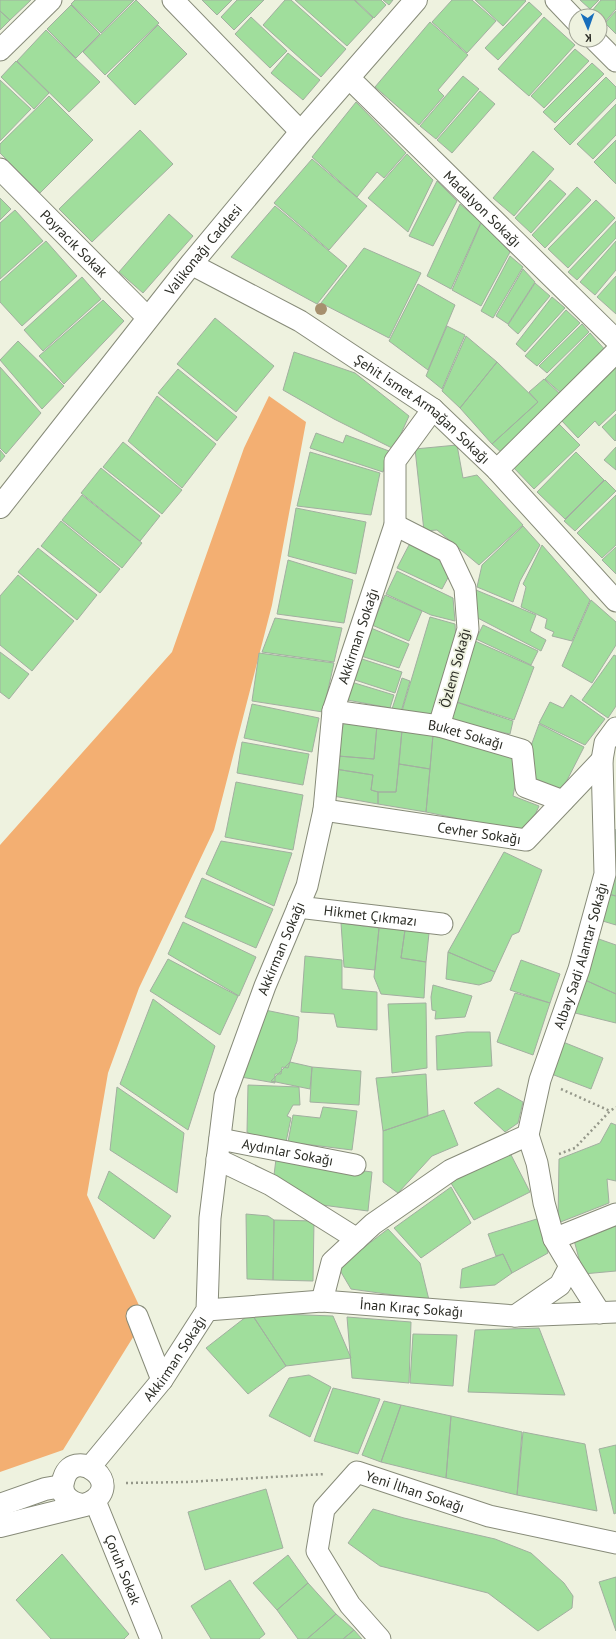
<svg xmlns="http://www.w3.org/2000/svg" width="616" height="1639" font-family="'PT Sans',sans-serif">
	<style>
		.forest { fill: #f3af72 }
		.building { fill: #a0de9c; stroke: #a2afa0 }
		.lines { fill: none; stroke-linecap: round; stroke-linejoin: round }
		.minor-casing { stroke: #878b79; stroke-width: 23 }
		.tertiary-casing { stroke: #878b79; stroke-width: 24 }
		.path { stroke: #949789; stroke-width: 2.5; stroke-dasharray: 2 3; stroke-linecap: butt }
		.minor { stroke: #fff; stroke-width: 21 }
		.tertiary { stroke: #fff; stroke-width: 22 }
		.tree { fill: #a6906e }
		.labels { text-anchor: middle; stroke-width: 3.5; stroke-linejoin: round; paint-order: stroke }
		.street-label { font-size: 14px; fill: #2b2c25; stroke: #eef2df }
	</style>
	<rect width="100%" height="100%" fill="#eef2df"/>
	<path class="forest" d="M269,396L306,422L272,605L214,830L139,988L108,1073L87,1195L145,1318L63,1450L0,1472V845L172,652L244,448Z"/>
	<path class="building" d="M0,0H31L10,20L0,11Z
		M75,0H134L101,33L71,4Z
		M136,0L159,23L105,75L83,52Z
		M202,0H232L217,15Z
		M237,0H264L234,30L221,17Z
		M285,0H291L346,49L321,77L263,25Z
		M295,0H354L373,18L347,46Z
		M355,0H381L386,5L374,18Z
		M383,0H393L389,5Z
		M452,0H472L496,21L467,53L432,22Z
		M475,0H525L526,1L503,26Z
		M580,0H599L590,9Z
		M601,0H616V9L604,23L600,20V16H596L591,12Z
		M529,2L542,14L498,60L485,48Z
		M71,5L100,34L76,58L47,29Z
		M0,11L10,20L0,30Z
		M616,11V34L605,23Z
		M251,17L287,51L270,68L235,34Z
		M544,17L575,45L529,96L498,69Z
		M430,22L468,55L438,90L444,96L419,125L375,87Z
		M158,25L187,54L135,105L107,76Z
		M46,30L100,82L69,112L17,61Z
		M575,49L589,61L544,108L531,96Z
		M288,53L320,80L303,100L271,73Z
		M16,61L49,93L34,109L1,77Z
		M592,63L604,74L555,123L543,112Z
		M463,76L479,89L436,139L420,126Z
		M606,77L616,87V98L570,145L554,129Z
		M0,80L31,109L0,141Z
		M480,91L495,104L452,153L437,140Z
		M49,96L93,140L40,193L0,153V144Z
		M356,102L406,153L384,178L377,172L357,197L312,157Z
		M616,104V135L593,159L577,144Z
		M140,130L173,164L92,242L59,209Z
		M616,140V184L594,162Z
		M533,151L554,169L514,216L493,198Z
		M407,154L433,180L408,232L368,198Z
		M312,159L367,206L329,250L274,203Z
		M550,180L566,194L531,233L515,218Z
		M437,181L457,201L433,246L409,236Z
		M577,187L591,200L545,248L532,235Z
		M0,198L11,209L0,220Z
		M596,200L615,218L568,268L548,249Z
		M460,204L481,222L451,289L427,276Z
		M275,206L347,266L317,304L231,257Z
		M15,210L43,241L0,279V223Z
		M169,214L193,236L143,293L119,272Z
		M616,221V238L577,280L568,272Z
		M481,223L510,252L481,306L452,290Z
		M46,241L77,276L22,326L0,302V282Z
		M616,241V270L595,295L580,282Z
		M364,248L421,273L389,338L321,303Z
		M510,256L523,267L493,318L481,311Z
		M523,269L535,282L508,324L496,316Z
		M616,276V314L597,297Z
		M82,277L101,299L43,351L24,330Z
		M535,283L550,296L518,334L508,325Z
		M418,284L455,305L428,370L389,341Z
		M552,297L565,308L525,352L516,344Z
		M103,300L124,321L64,384L39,356Z
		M566,310L580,323L537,366L525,356Z
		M215,318L274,366L236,412L177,364Z
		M582,324L589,332L547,373L539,366Z
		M447,326L465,335L442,389L426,376Z
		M590,333L607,352L562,394L545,379Z
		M466,336L497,362L460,408L442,391Z
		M18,341L64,386L42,409L0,360Z
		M294,352L355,373L409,416L394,449L334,419L283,390Z
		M497,362L538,402L492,444L460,408Z
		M616,364V410L599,426L595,421L578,438L561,420Z
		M0,367L41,413L6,454L0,448Z
		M178,369L237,417L217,441L158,393Z
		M544,379L561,395L503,454L492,444L538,402L529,392Z
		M157,396L216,444L182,488L128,441Z
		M616,414V440L615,441L602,427Z
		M558,423L580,445L534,489L512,466Z
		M316,433L343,443L346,435L389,451L383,472L310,448Z
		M123,442L182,490L162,514L103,467Z
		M457,445L463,478L477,475L523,525L479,565L437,530L424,531L415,449Z
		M616,447V470L604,460Z
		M0,450L5,456L0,462Z
		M310,452L380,473L371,515L297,506Z
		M576,452L604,480L565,519L537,492Z
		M101,468L160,516L140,541L81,493Z
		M605,480L616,491L575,531L564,521Z
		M82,495L142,543L122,568L62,520Z
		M616,495V545L602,558L577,533Z
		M296,508L366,522L356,574L288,556Z
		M61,521L120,569L100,593L41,546Z
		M523,526L540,545L520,581L513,602L477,587L482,565Z
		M419,543L440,555L451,572L442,589L397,568L409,545Z
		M542,545L590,600L572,641L552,636L554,632L545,628L547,619L521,607L526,587L523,584Z
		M616,547V574L602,560Z
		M38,548L97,595L77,620L18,572Z
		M288,560L353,580L344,623L277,614Z
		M397,571L453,598L455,621L431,615L386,594Z
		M18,575L74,621L32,671L0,645V596Z
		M476,590L536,615L530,631L546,640L541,651L470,614Z
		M385,595L422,611L409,641L372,625Z
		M591,600L616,622V645L592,683L562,666Z
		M430,617L455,624L456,640L433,718L402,711Z
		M275,618L342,628L334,662L262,652Z
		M483,625L538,651L531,665L476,639Z
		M371,628L409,644L399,668L358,655Z
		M475,641L534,667L514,720L454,701Z
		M0,652L29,674L9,699L0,692Z
		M259,653L334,663L323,712L252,701Z
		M614,655L616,656V706L608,718L582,700Z
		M356,657L402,672L395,693L349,678Z
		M402,678L410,681L401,712L392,709Z
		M348,681L394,695L390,708L342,699Z
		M571,695L605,719L585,745L539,723L550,702L563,708Z
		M453,701L513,721L510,734L448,721Z
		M252,704L319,718L312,752L244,738Z
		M344,720L377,725L374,759L338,756Z
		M539,724L584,747L561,792L535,782L531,746Z
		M377,725L402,730L396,792H378L371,790L373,775L335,769L338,756L374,759Z
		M402,730L433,735L430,769L399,764Z
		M433,735L520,759L513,796L539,806L527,833L426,812Z
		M242,742L309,754L303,785L237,773Z
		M399,764L430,769L426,812L378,804V792H396Z
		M335,769L373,775L371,790L378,792V804L333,796Z
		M236,782L303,795L293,850L225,837Z
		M616,829V857L613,856Z
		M221,841L292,853L274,906L206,874Z
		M504,852L542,870L519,932L512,935L495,972L448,952Z
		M613,863L616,864V896L604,893Z
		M202,878L273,909L256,948L185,917Z
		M604,893L616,896V925L596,919Z
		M183,922L256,957L239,996L168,954Z
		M341,923L379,928L375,970L344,967Z
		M379,928L405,930L401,958L426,962L424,998L381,994L374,977Z
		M405,930L429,933L426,962L401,958Z
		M593,937L616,945V994L585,980Z
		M448,952L495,972L491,981L479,985L446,979Z
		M305,956L342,960V989L377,992V1030L337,1027L334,1014L301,1012Z
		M168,959L238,996L220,1035L150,991Z
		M521,960L560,974L550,1003L510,990Z
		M585,980L616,994V1023L571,1012Z
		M433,985L472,996L465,1017L435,1019L436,1011L432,1010L431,997Z
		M515,993L550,1003L533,1055L497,1042Z
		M153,999L215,1046L188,1130L120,1084Z
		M426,1003L427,1068L392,1073L388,1004Z
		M260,1009L299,1017L297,1041L288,1068L282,1067L281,1074H275V1083L241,1077Z
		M467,1032H490L492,1066L437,1070L436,1036Z
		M558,1040L603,1058L591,1089L546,1072Z
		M290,1062L312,1067L310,1089L271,1081Z
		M312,1067L361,1071L359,1105L310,1102Z
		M426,1074L428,1116L383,1131L376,1078Z
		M248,1085L299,1087L300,1105H293L287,1116L291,1118L286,1142L259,1139L247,1132Z
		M117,1087L184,1133L177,1193L110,1150Z
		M498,1088L523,1102L518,1123L505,1132L474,1103Z
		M323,1107L357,1111L352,1150L288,1142L293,1115L320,1118Z
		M444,1110L458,1145L432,1156L398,1193L383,1182V1131Z
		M611,1123L616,1125V1181L607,1179L609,1203L558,1223L559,1159L600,1143Z
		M508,1149L530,1192L474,1220L449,1180Z
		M276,1159L372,1172L368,1211L322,1205L274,1175Z
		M109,1171L171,1216L154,1239L98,1198Z
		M451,1187L471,1223L421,1258L394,1228Z
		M246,1214L268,1216L274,1220L273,1280L247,1279Z
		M540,1218L548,1253L512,1273L503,1254L496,1256L488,1234Z
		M274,1220L314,1221L313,1281L273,1280Z
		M616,1225V1271L583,1274L574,1240Z
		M388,1229L420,1263L429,1300L351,1289L338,1267Z
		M503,1254L512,1273L495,1285L460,1288L462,1269Z
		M251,1313L286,1366L248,1394L206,1348Z
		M251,1313L333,1316L351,1358L286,1366Z
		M347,1317L411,1322L409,1383L352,1378Z
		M539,1328L565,1395L468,1392L475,1330Z
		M413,1334L457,1335L453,1386L410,1383Z
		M309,1375L331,1387L310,1437L269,1416L289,1378Z
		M333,1388L380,1399L358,1454L314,1441Z
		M384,1401L401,1405L381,1462L362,1455Z
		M401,1405L451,1416L446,1478L381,1462Z
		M451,1416L522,1432L517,1495L446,1478Z
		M523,1432L585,1444L597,1511L517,1495Z
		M616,1445V1513L614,1514L599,1449Z
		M266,1489L283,1548L205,1570L188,1512Z
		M373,1509L404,1518L495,1539L531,1553L564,1583L573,1596L572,1608L538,1631L488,1593L380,1566L348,1543Z
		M62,1554L129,1634L124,1639H51L16,1600Z
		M288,1555L308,1583L277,1610L253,1583Z
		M616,1577V1631L599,1582Z
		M230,1580L265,1634L259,1639H211L191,1606Z
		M308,1583L336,1614L307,1639H298L277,1610Z
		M336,1614L354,1630L343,1639H307Z
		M354,1630L362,1639H343Z"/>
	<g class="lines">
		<g class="minor-casing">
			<g id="minor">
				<path d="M173,0L301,132"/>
				<path d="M556,0L576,21"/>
				<path d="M595,40L616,61"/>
				<path d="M0,50L51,0"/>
				<path id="s1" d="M349,78L616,340"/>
				<path id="s2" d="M0,169L148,318"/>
				<path id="s3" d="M191,264L300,321L433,409L497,470L616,601"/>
				<path d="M497,470L616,352"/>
				<path d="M395,525L448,552L465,588L468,629L439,726"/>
				<path id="s4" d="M333,711L439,726L522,750L526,787L563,801"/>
				<path id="s5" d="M324,810L526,840L602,760"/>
				<path id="s6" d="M298,907L442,924"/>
				<path id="s7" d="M220,1139L355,1165"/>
				<path d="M217,1159L271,1185L357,1239"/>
				<path d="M554,1239L616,1214"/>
				<path d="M570,1266L600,1313"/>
				<path d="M322,1301L332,1262L373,1224L451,1170L528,1135"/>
				<path id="s8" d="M207,1310L322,1301L515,1316L616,1312"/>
				<path d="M137,1316L162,1380"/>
				<path id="s9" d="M515,1316L560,1285L570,1266L554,1239L544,1203L537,1163L528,1135L540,1080L579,969L605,874L602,760L605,743L616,728"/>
				<path id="s10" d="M90,1467L162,1380L207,1310L210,1218L225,1096L265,986L307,886L324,810L333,711L395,525V461L433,409"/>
				<path id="s11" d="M95,1501L151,1639"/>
				<path id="s12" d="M380,1639L350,1605L317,1551L324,1509L357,1472L489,1516L616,1543"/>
			</g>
		</g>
		<g class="tertiary-casing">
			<g id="tertiary">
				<path id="s13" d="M0,507L191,264L301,132L416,0"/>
				<path d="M0,1505L45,1489L62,1486"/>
				<path d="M0,1526L85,1505C132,1486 71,1441 63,1482C59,1496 73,1505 85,1505"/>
			</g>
		</g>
		<path class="path" d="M561,1089L610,1111
			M559,1154L575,1148L610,1111L616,1107
			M126,1483L186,1482L325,1474"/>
		<use href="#minor" class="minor"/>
		<use href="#tertiary" class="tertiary"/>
	</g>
	<circle class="tree" cx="321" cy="309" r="6"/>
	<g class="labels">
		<g class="street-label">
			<text dy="5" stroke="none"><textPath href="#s1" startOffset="187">Madalyon Sokağı</textPath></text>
			<text dy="5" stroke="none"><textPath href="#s2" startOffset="105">Poyracık Sokak</textPath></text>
			<text dy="5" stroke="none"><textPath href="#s13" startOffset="328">Valikonağı Caddesi</textPath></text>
			<text dy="5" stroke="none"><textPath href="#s3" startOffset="274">Şehit İsmet Armağan Sokağı</textPath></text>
			<text dy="5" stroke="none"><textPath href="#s10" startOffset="893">Akkirman Sokağı</textPath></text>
			<text transform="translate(455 668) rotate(-75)" y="5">Özlem Sokağı</text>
			<text dy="5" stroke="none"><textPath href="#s4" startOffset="135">Buket Sokağı</textPath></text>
			<text dy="5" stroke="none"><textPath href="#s5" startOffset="157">Cevher Sokağı</textPath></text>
			<text dy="5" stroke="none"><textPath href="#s6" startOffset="73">Hikmet Çıkmazı</textPath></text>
			<text dy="5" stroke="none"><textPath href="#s10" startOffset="569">Akkirman Sokağı</textPath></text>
			<text dy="5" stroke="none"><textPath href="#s9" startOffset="402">Albay Sadi Alantar Sokağı</textPath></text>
			<text dy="5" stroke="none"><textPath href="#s7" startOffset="69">Aydınlar Sokağı</textPath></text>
			<text dy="5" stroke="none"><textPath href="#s8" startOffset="205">İnan Kıraç Sokağı</textPath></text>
			<text dy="5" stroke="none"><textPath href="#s10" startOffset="138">Akkirman Sokağı</textPath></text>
			<text dy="5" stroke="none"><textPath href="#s12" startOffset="262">Yeni İlhan Sokağı</textPath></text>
			<text dy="5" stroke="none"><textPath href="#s11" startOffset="74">Çoruh Sokak</textPath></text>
		</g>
	</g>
	<g transform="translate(588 28) rotate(178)"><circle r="19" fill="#eef2df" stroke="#a0a395"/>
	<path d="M0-3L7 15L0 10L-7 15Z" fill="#186ebb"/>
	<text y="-6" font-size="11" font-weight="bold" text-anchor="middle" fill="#2b2c25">K</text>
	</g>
</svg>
